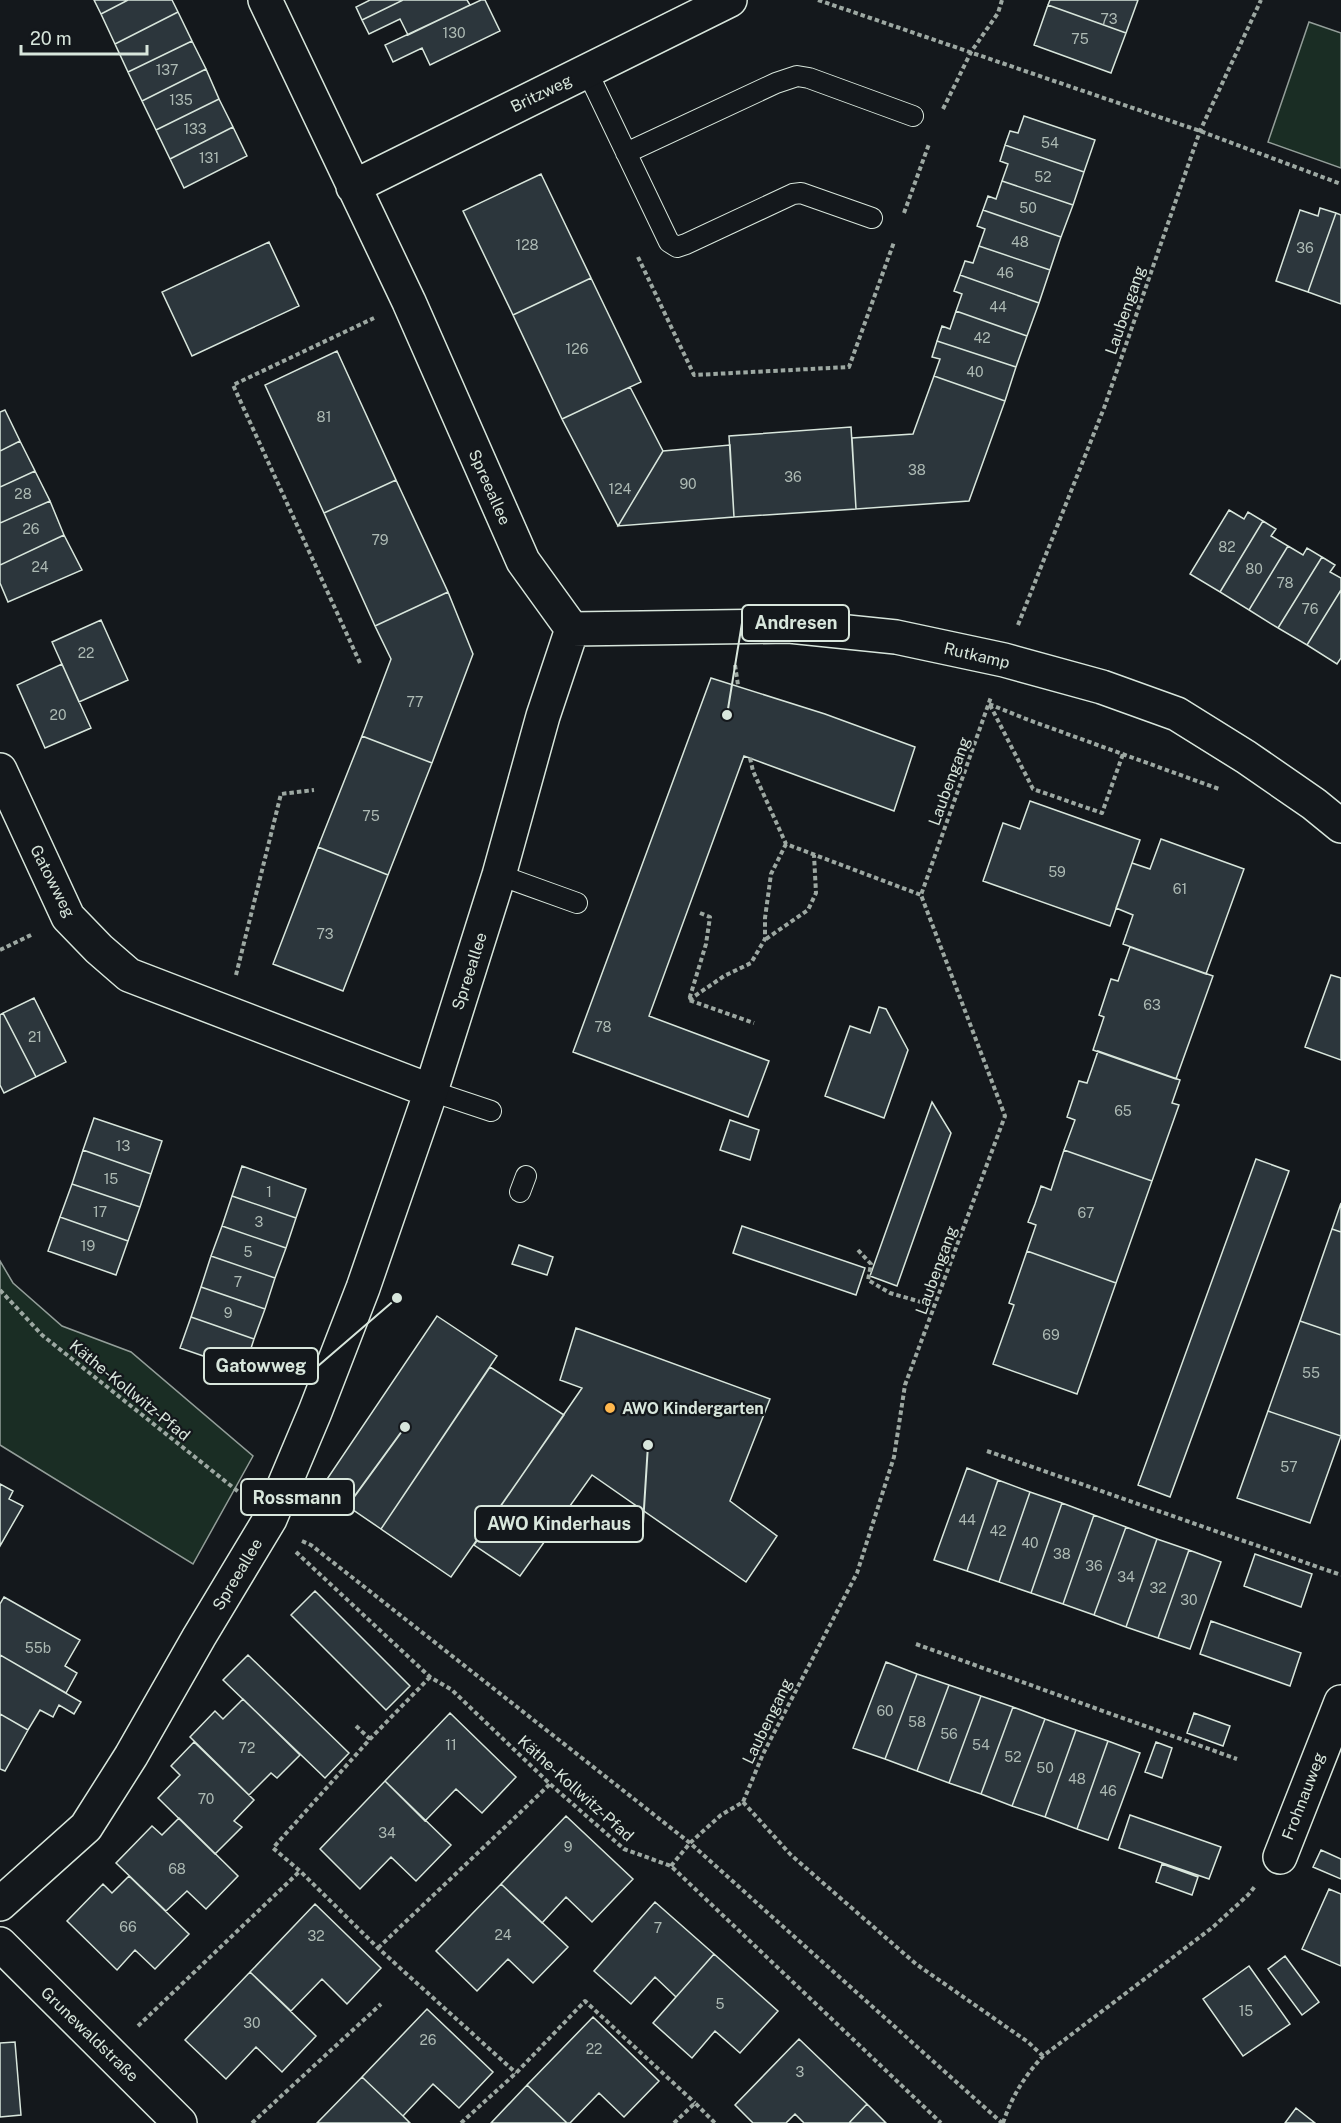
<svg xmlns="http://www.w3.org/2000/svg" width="1341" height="2123" font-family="'Public Sans',sans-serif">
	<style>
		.green { fill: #1a2d24; stroke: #939e99; stroke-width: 1.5 }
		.building { fill: #2c363c; stroke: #d8e6dc; stroke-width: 1.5 }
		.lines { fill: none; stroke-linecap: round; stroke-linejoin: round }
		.service-casing { stroke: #d8e6dc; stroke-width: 22 }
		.minor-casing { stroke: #d8e6dc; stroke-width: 36 }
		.path { stroke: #9da8a2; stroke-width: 4; stroke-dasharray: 4.5 3; stroke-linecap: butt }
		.service { stroke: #14181c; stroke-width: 20 }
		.minor { stroke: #14181c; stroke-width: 33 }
		.poi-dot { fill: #ffb74d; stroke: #14181c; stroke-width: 2 }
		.labels { text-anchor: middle; stroke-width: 4.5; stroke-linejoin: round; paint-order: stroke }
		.number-label { font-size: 14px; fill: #adbab4 }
		.street-label { font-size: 16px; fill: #d8e6dc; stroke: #14181c }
		.poi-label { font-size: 16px; font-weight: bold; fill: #d8e6dc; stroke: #14181c; text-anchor: start }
		.leader { fill: none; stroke: #d8e6dc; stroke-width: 2 }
		.callout-dot { fill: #d8e6dc; stroke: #14181c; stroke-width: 2 }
		.callout { fill: #14181c; stroke: #d8e6dc; stroke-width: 2 }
		.callout-label { font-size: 18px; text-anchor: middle; font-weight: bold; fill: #d8e6dc }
	</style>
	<rect width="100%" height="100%" fill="#14181c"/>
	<path class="green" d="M1309,22L1341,33V168L1268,142Z
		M0,1261L13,1283L62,1326L131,1352L253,1456L193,1564L0,1445Z"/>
	<path class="building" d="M94,0H128L101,14Z
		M128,0H172L178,12L115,44L101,14Z
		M370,0H403L362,20L356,7Z
		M403,0H467L470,5L408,35L400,19L369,34L362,20Z
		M481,0H485L500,31L430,65L422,48L393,62L385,45Z
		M1050,0H1138L1126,33L1048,5Z
		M1048,5L1126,33L1111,73L1034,45Z
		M178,12L192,41L128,72L115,44Z
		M192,41L206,69L142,101L128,72Z
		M206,69L219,99L156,130L142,101Z
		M219,99L233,127L170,159L156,130Z
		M1024,116L1095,140L1084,172L1005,145L1010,131L1018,133Z
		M233,127L247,156L184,188L170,159Z
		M1005,145L1084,172L1073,205L1002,181L1008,164L1000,161Z
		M541,174L591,278L513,315L463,211Z
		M1002,181L1073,205L1061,237L983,210L988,196L996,199Z
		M1320,208L1336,213L1308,292L1276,281L1300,210L1318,216Z
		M983,210L1061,237L1050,270L979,246L985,229L977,226Z
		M1336,213L1341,215V304L1308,292Z
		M269,242L299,306L192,356L162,292Z
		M979,246L1050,270L1039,303L960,275L965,261L973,263Z
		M960,275L1039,303L1027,336L956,311L962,294L954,291Z
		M591,278L641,382L562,419L513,315Z
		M956,311L1027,336L1016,367L937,341L942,326L950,329Z
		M937,341L1016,367L1005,401L934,376L940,359L932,357Z
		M337,351L396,480L324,513L265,385Z
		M934,376L1005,401L969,501L856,509L852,438L913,434Z
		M630,387L663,451L618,526L562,419Z
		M5,410L20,441L0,451V412Z
		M851,427L856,509L734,517L729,436Z
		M20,441L35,471L0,487V451Z
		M730,445L734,517L618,526L663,451Z
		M35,471L50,501L0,523V487Z
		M396,480L448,592L375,626L324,513Z
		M50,501L64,535L0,565V523Z
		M1229,510L1244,519L1248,512L1263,521L1220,592L1190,574Z
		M1263,521L1276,529L1271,536L1288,546L1249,610L1220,592Z
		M64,535L82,570L8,602L0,583V565Z
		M1288,546L1303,555L1307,548L1322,557L1278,628L1249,610Z
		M1322,557L1335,565L1330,572L1341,578V590L1307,645L1278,628Z
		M1341,590V658L1337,664L1307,645Z
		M448,592L473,654L432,763L362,736L391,659L375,626Z
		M101,620L128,680L79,702L52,642Z
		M62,664L91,728L45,748L17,685Z
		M711,678L825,714L915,747L894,811L744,756L649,1016L769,1061L748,1117L573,1052Z
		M362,736L432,763L388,875L318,847Z
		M1030,801L1140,840L1110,926L983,881L1003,823L1020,829Z
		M1161,839L1244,869L1206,974L1123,944L1133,915L1116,908L1132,863L1150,869Z
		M318,847L388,875L343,991L273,964Z
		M1130,947L1213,976L1176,1079L1093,1050L1104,1017L1099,1015L1111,979L1118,981Z
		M1331,975L1341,978V1060L1305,1047Z
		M34,998L66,1062L36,1077L3,1013Z
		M879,1007L886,1009L908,1050L884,1118L825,1096L850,1026L870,1033Z
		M3,1013L36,1077L4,1093L0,1085V1015Z
		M1098,1051L1180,1080L1172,1103L1179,1105L1152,1181L1064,1150L1075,1120L1067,1117L1079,1081L1087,1083Z
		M932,1102L951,1133L897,1286L870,1276Z
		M94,1118L162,1141L151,1174L83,1150Z
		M730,1120L759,1130L750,1160L720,1150Z
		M83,1150L151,1174L140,1207L72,1184Z
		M1064,1150L1152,1181L1116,1283L1027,1251L1036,1225L1028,1222L1035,1204L1041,1186L1051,1190Z
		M1256,1159L1289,1171L1170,1497L1138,1485Z
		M242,1166L306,1189L296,1218L232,1196Z
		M72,1184L140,1207L128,1241L60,1217Z
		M232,1196L296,1218L286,1248L222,1226Z
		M1341,1203V1232L1332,1229Z
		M60,1217L128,1241L116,1275L48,1251Z
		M222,1226L286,1248L275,1278L211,1256Z
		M742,1226L865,1268L856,1295L733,1253Z
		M1332,1229L1341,1232V1335L1300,1321Z
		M519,1245L553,1257L547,1275L512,1264Z
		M1027,1251L1116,1283L1077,1394L993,1364L1014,1305L1009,1303Z
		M211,1256L275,1278L265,1309L201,1287Z
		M201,1287L265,1309L254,1339L191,1317Z
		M437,1316L497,1356L381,1529L321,1488Z
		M191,1317L254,1339L244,1370L180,1348Z
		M1300,1321L1341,1335V1436L1268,1411Z
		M576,1328L770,1399L730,1501L777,1536L746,1582L592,1475L520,1576L474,1545L582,1388L560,1380Z
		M490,1367L564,1415L451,1577L381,1529Z
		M1268,1411L1341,1436L1310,1523L1237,1498Z
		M967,1468L998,1480L967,1571L934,1560Z
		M998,1480L1030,1492L999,1582L967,1571Z
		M0,1484L13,1491L9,1499L23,1506L0,1546Z
		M1030,1492L1062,1503L1031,1593L999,1582Z
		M1062,1503L1094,1515L1063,1604L1031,1593Z
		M1094,1515L1126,1527L1094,1615L1063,1604Z
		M1126,1527L1157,1539L1126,1627L1094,1615Z
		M1157,1539L1189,1550L1158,1638L1126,1627Z
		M1189,1550L1221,1562L1190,1649L1158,1638Z
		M1255,1554L1312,1574L1301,1607L1244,1586Z
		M315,1591L410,1686L386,1710L291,1615Z
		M4,1597L80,1640L65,1666L77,1673L66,1693L0,1655V1604Z
		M1211,1621L1301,1653L1290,1686L1200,1654Z
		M0,1655L81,1702L74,1714L59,1705L53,1717L40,1710L28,1730L0,1714Z
		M248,1655L349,1753L325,1778L223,1680Z
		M886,1662L917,1674L885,1759L853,1748Z
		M917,1674L949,1685L917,1771L885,1759Z
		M949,1685L981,1696L949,1783L917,1771Z
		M981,1696L1013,1707L981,1794L949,1783Z
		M243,1699L300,1755L277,1778L271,1773L249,1795L190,1737L215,1711L223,1719Z
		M1013,1707L1045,1719L1012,1806L981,1794Z
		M450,1713L516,1777L482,1813L456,1789L425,1821L385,1781Z
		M1194,1713L1230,1726L1223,1746L1187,1733Z
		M0,1714L28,1730L5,1771L0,1769Z
		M1045,1719L1076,1730L1045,1817L1012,1806Z
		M1076,1730L1108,1741L1077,1829L1045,1817Z
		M1108,1741L1140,1753L1108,1840L1077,1829Z
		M194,1742L254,1800L234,1821L242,1827L215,1854L158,1798L180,1775L171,1766Z
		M1156,1742L1172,1748L1162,1778L1145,1772Z
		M385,1781L451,1845L416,1881L391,1857L360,1889L320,1849Z
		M1130,1815L1221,1847L1209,1879L1119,1848Z
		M566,1816L633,1879L592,1922L566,1897L542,1923L501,1884Z
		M179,1818L238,1876L206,1909L187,1891L166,1911L116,1863L152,1826L162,1835Z
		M1321,1850L1341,1859V1879L1313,1867Z
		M1162,1864L1198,1877L1192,1895L1156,1882Z
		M129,1876L189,1934L155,1969L135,1950L117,1970L67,1921L103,1884L112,1893Z
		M501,1884L568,1947L533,1983L508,1959L477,1991L436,1951Z
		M1329,1889L1341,1894V1966L1302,1949Z
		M655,1902L714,1954L676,1997L655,1977L631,2004L594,1971Z
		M315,1904L381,1968L347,2004L322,1979L291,2011L250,1972Z
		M714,1954L778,2011L740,2053L715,2031L692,2058L653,2023Z
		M1285,1956L1319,2002L1302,2015L1268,1969Z
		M1249,1966L1290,2024L1243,2056L1203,1999Z
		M250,1972L316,2036L282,2072L256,2047L226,2079L185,2040Z
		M427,2009L493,2072L459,2108L433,2084L403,2116L362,2077Z
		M593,2017L659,2081L624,2117L599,2093L570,2123H567L527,2085Z
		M799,2039L867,2104L849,2123H804L795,2114L786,2123H753L735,2105Z
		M15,2042L21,2115L0,2117V2043Z
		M362,2077L403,2116L410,2123H317Z
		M527,2085L567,2123H491Z
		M867,2104L886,2123H849Z
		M1296,2108L1315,2123H1285Z"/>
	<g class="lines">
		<g class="service-casing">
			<path id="service" d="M587,71L669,242L677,247L686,244L793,194L801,193L872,218
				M626,153L776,83L797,76L809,78L913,116
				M499,875L577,903
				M431,1091L491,1111
				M520,1192L526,1176"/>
		</g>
		<g class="minor-casing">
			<path id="minor" d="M265,0L409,302L523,561L572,629
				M353,187L730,0
				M572,629L789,626L896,637L1004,660L1102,687L1177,714L1246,757L1314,804L1341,826
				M0,770L68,917L99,949L129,975L431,1091
				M1280,1857L1341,1702
				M0,1904L86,1827L131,1756L199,1637L270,1519L315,1412L363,1288L431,1091L499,875L543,716L572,629
				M0,1944L180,2123"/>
		</g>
		<path class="path" d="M818,0L1200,131L1341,184
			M943,109L971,52L998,13L1002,0
			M904,213L929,144
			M638,257L694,375L849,367L894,242
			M1018,625L1104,408L1200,131L1261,0
			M360,663L233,385L374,318
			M735,665L738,685
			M989,704L1026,719L1219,789
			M990,705L1033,789L1102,813L1123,754
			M750,758L753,771L786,844L921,895
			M700,913L710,917L706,944L689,1000L754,1023
			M766,939L808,910L816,893L814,855
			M0,950L33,934
			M236,975L281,794L314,790
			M689,1000L724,976L751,963L765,939V918L771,874L786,844
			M858,1250L871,1264L868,1280L890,1293L935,1306
			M0,1290L42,1335L240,1493
			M987,1451L1341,1575
			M302,1541L311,1545L690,1843L1002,2123
			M296,1552L430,1677L452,1690L550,1784L624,1849L671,1866L941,2123
			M916,1644L1237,1759
			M430,1677L370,1739L273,1848L300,1871L378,1948L516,2073
			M356,1726L370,1739
			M743,1802L791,1855L916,1964L1028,2042L1043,2056
			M671,1866L690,1843L721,1815L743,1802L763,1754L857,1573L894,1457L905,1385L1005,1116L921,895L991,697
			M378,1948L550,1784
			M138,2026L300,1871
			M252,2123L381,2004
			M461,2123L516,2073L585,2001L695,2103
			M674,2123L695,2103L715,2123
			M1003,2123C1012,2096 1024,2077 1043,2056L1213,1927L1248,1895L1256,1885"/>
		<use href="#service" class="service"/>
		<use href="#minor" class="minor"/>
	</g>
	<circle class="poi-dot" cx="610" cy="1408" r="6"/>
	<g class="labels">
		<g class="number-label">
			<text x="1109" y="24">73</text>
			<text x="454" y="38">130</text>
			<text x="1080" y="44">75</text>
			<text x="167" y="75">137</text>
			<text x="181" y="105">135</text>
			<text x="195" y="134">133</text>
			<text x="1050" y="148">54</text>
			<text x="209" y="163">131</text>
			<text x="1043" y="182">52</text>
			<text x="1028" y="213">50</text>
			<text x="1020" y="247">48</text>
			<text x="527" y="250">128</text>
			<text x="1305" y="253">36</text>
			<text x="1005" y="278">46</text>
			<text x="998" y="312">44</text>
			<text x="982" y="343">42</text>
			<text x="577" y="354">126</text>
			<text x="975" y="377">40</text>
			<text x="324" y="422">81</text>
			<text x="917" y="475">38</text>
			<text x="793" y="482">36</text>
			<text x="688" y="489">90</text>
			<text x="620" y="494">124</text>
			<text x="23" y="499">28</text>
			<text x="31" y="534">26</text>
			<text x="380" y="545">79</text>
			<text x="1227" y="552">82</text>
			<text x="40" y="572">24</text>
			<text x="1254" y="574">80</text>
			<text x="1285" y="588">78</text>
			<text x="1310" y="614">76</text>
			<text x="86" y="658">22</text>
			<text x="415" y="707">77</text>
			<text x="58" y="720">20</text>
			<text x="371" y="821">75</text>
			<text x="1057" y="877">59</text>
			<text x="1180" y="894">61</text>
			<text x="325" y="939">73</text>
			<text x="1152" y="1010">63</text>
			<text x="603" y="1032">78</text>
			<text x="35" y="1042">21</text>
			<text x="1123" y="1116">65</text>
			<text x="123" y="1151">13</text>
			<text x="111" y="1184">15</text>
			<text x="269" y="1197">1</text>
			<text x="100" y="1217">17</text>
			<text x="1086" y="1218">67</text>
			<text x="259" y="1227">3</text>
			<text x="88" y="1251">19</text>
			<text x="248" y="1257">5</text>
			<text x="238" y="1287">7</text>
			<text x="228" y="1318">9</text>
			<text x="1051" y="1340">69</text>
			<text x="1311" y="1378">55</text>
			<text x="1289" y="1472">57</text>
			<text x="967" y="1525">44</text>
			<text x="998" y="1536">42</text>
			<text x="1030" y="1548">40</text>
			<text x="1062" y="1559">38</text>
			<text x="1094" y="1571">36</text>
			<text x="1126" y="1582">34</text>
			<text x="1158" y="1593">32</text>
			<text x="1189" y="1605">30</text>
			<text x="38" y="1653">55b</text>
			<text x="885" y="1716">60</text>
			<text x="917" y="1727">58</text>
			<text x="949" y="1739">56</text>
			<text x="451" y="1750">11</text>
			<text x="981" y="1750">54</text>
			<text x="247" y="1753">72</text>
			<text x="1013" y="1762">52</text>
			<text x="1045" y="1773">50</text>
			<text x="1077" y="1784">48</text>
			<text x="1108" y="1796">46</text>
			<text x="206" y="1804">70</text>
			<text x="387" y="1838">34</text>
			<text x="568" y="1852">9</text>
			<text x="177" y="1874">68</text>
			<text x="128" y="1932">66</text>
			<text x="658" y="1933">7</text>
			<text x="503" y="1940">24</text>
			<text x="316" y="1941">32</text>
			<text x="720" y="2009">5</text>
			<text x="1246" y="2016">15</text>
			<text x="252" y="2028">30</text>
			<text x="428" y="2045">26</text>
			<text x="594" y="2054">22</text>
			<text x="800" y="2077">3</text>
		</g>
		<g class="street-label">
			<text transform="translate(541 93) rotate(-26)" y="6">Britzweg</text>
			<text transform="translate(1125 310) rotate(-71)" y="6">Laubengang</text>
			<text transform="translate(490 487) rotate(66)" y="6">Spreeallee</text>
			<text transform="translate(977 655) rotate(13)" y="6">Rutkamp</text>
			<text transform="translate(949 781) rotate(-70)" y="6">Laubengang</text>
			<text transform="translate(53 881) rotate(63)" y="6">Gatowweg</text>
			<text transform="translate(469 971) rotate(-72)" y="6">Spreeallee</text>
			<text transform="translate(936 1270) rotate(-70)" y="6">Laubengang</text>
			<text transform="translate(130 1390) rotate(39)" y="6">Käthe-Kollwitz-Pfad</text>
			<text transform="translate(237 1574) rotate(-59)" y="6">Spreeallee</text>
			<text transform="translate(767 1721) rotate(-64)" y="6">Laubengang</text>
			<text transform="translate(576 1788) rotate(42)" y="6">Käthe-Kollwitz-Pfad</text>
			<text transform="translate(1303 1796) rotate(-69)" y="6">Frohnauweg</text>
			<text transform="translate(90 2034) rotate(44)" y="6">Grunewaldstraße</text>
		</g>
		<g class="poi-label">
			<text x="622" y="1414">AWO Kindergarten</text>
		</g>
	</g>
	<path class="leader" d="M727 715L742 623M397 1298L318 1366M405 1427L354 1497M648 1445L643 1524"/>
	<g class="callout-dot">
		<circle cx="727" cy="715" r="6"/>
		<circle cx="397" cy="1298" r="6"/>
		<circle cx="405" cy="1427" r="6"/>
		<circle cx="648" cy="1445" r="6"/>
	</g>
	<g class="callout">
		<rect x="742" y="605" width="107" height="36" rx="6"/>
		<rect x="204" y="1348" width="114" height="36" rx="6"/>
		<rect x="241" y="1479" width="113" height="36" rx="6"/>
		<rect x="475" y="1506" width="168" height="36" rx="6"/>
	</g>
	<g class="callout-label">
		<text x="796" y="629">Andresen</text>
		<text x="261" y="1372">Gatowweg</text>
		<text x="297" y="1504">Rossmann</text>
		<text x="559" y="1530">AWO Kinderhaus</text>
	</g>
	<path d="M21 45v9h126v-9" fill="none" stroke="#d8e6dc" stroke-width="3"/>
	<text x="30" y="45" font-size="18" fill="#d8e6dc" stroke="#14181c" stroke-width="4.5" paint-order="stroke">20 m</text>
</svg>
